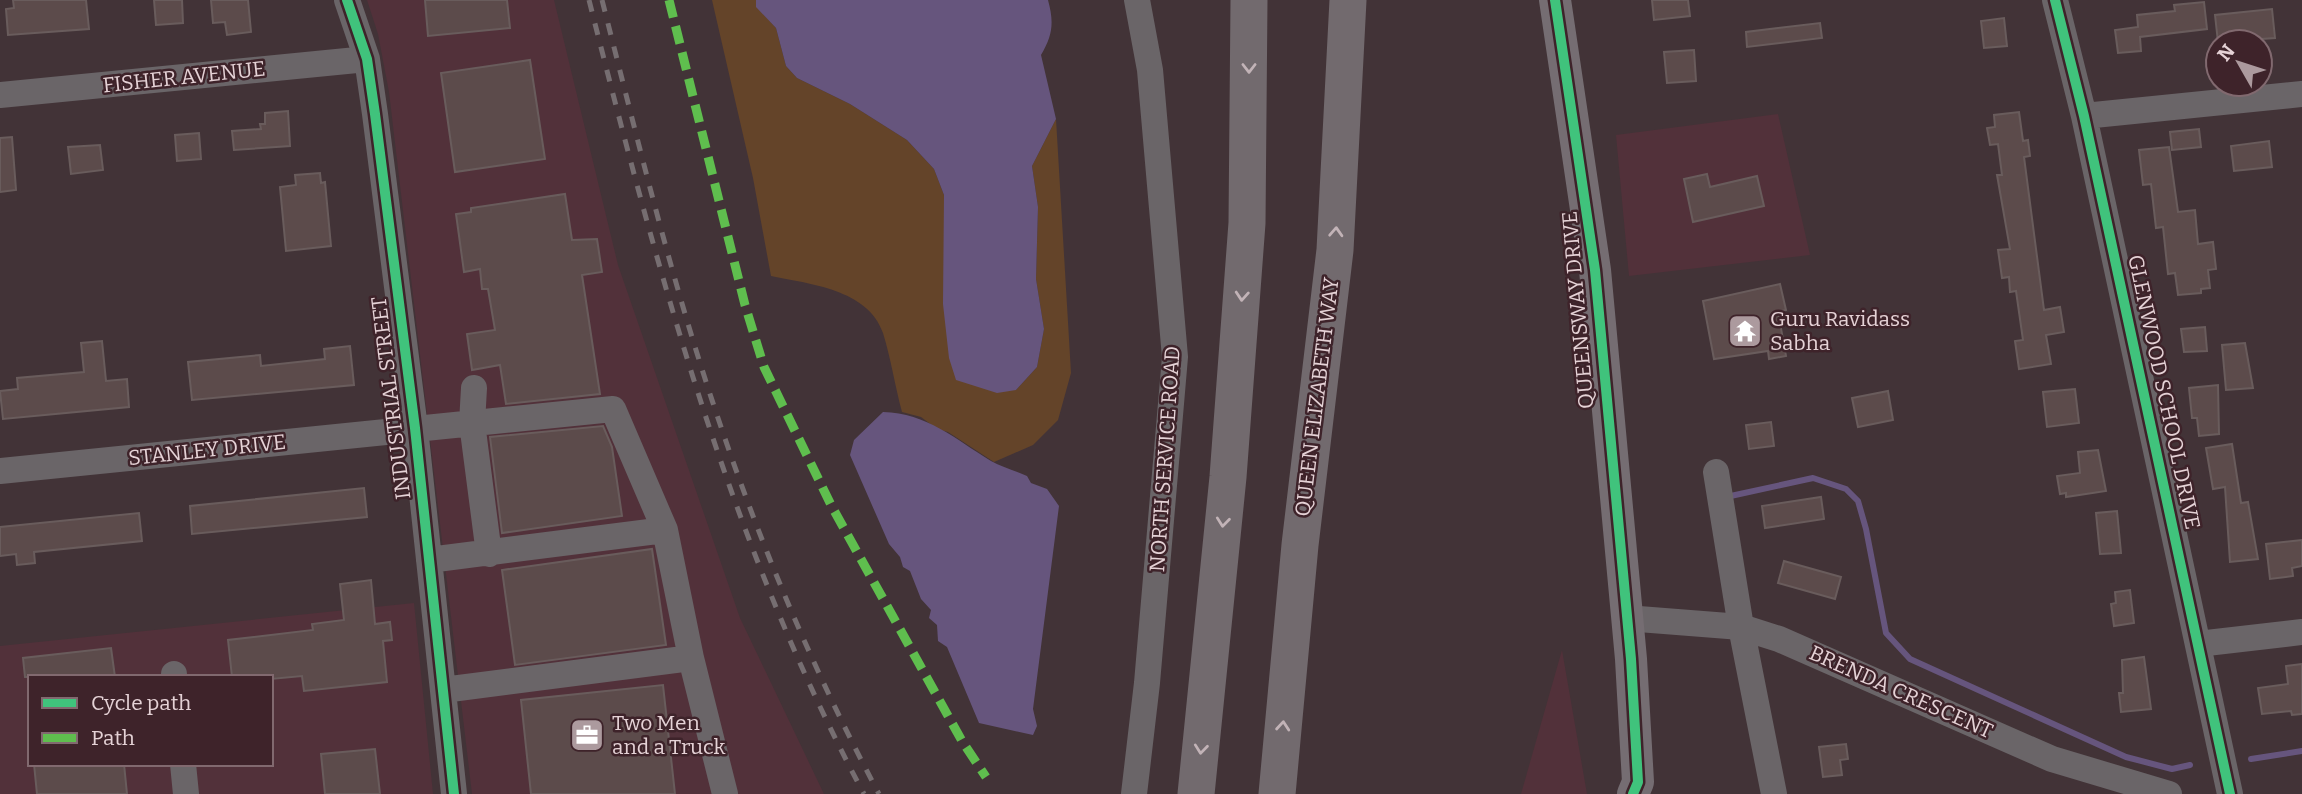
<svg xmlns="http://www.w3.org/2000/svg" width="2302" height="794" font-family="Bitter,serif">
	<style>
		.built { fill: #52313a; fill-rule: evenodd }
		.green { fill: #644429 }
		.water { fill: #66557d }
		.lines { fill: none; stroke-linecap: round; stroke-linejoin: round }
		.stream { stroke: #66557d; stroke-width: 6 }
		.building { fill: #5c4b4b; stroke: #695c5c; stroke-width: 2 }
		.minor { stroke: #6a6568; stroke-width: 26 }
		.major { stroke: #756d72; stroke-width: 32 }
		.highway { stroke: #726a6e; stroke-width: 37 }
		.rail { stroke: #766e71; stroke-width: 5; stroke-dasharray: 12 12; stroke-linecap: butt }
		.quiet { stroke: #5fbe4e; stroke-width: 9; stroke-dasharray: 18 9; stroke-linecap: butt }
		.cycleway-casing { stroke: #3e232a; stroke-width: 15 }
		.cycleway { stroke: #40c37c; stroke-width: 10 }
		.oneway { stroke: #c2b3b7 }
		.labels { text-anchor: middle; stroke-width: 5; stroke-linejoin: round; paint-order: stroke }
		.street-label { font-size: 21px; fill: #e5d2d6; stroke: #3e232a }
		.poi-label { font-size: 21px; fill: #e5d2d6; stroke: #3e232a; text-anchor: start }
	</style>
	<rect width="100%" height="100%" fill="#423337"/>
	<path class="built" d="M367,0H554L618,265L740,618L824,794H472L389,92L378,34Z
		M1778,114L1810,255L1629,276L1616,135Z
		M414,603L433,794H0V646ZM30,677H271V764H30Z
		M1562,650L1587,794H1521Z"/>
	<path class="green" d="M712,0H756L757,7L776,28L786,66L797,78L850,104L907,140L934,169L944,195L945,234L1016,390L1037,367L1044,329L1036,279L1038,207L1032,166L1056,119L1071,373L1058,420L1033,445L994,462L948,432L937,429L921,417L902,412C895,386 891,359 883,333C868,289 809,284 771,276L753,178Z"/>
	<path class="water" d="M756,0H1048C1054,22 1053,35 1041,55L1056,119L1032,166L1038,207L1036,279L1044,329L1037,367L1016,390L997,393L956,380L949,358L943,304L944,195L934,169L907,140L850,104L797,78L786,66L776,28L756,7Z
		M883,412C927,413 955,439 991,461C1002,467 1016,471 1027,476L1031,483L1047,489L1059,506L1033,709L1037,726L1033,735L979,723L947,647L938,641L937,625L929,618L931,610L921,599L910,571L903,567L900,557L889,544L850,455L854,440Z"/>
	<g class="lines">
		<path class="stream" d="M1726,497L1813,478L1846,489L1858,501L1866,529L1886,633L1910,659L2126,757L2172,769L2190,765
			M2251,759L2302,751"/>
	</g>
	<path class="building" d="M13,0H86L89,29L8,35L6,9L14,8Z
		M154,0H182L183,23L156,25Z
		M211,0H248L251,32L227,35L225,22L213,23Z
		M425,0H507L510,28L428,36Z
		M1652,0H1688L1690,16L1654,20Z
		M2204,2L2207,29L2140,37L2141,51L2118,53L2115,30L2138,27L2137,15L2175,11L2174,5Z
		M2272,9L2275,38L2218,42L2215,15Z
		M2004,18L2007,46L1984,48L1981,21Z
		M1820,23L1822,38L1747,47L1746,32Z
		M1694,50L1696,81L1667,83L1664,52Z
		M530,60L545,159L455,172L441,73Z
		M288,111L290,146L234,150L232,131L261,129L260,124H265V113Z
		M2019,112L2023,141L2028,140L2030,156L2024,157L2044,310L2060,307L2064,332L2046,335L2051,364L2019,369L2015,341L2023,340L2016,291L2010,292L2009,277L2002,278L1998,250L2010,249L1997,175H2002L1998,144L1990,145L1987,128L1995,127L1994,115Z
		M2199,129L2201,147L2172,150L2170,132Z
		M199,133L201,159L177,161L175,135Z
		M12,137L16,190L0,192V138Z
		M2269,141L2272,167L2234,171L2231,146Z
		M100,145L103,170L71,174L68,147Z
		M2169,147L2178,212L2195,210L2198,244L2213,242L2216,269L2208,270L2210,288L2201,289V293L2178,295L2175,273L2168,274L2163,227L2156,228L2151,184L2143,185L2139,150Z
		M320,173L321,183L325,182L331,246L286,251L280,187L296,185L295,175Z
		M1707,174L1710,187L1757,176L1764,206L1693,222L1684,179Z
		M565,194L572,240L597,239L602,272L582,275L600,394L506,404L500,365L472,370L467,334L495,330L488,289H482L480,269L464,272L456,214L471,212V208Z
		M1780,284L1786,310L1778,312L1786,356L1769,359L1768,351L1714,359L1703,301Z
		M2205,327L2207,351L2184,352L2181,329Z
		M102,341L106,381L127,379L129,407L3,419L0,391L18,389L17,378L84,372L81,343Z
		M2245,343L2253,388L2226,390L2222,345Z
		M350,346L354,385L192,400L188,362L260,355L261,366L325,359L324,349Z
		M2218,385L2219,434L2199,436L2197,418H2192L2189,388Z
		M2075,389L2079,423L2047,427L2043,392Z
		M1888,391L1893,420L1858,427L1852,398Z
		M1771,422L1774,446L1749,449L1746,425Z
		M603,426L612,447L622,516L502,533L490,437Z
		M2232,444L2241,503L2248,502L2258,559L2230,562L2225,487L2213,489L2206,448Z
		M2098,450L2106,491L2066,497V493L2060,494L2057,476L2080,473L2078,452Z
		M364,488L367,517L192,534L190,506Z
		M1821,497L1824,519L1765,528L1762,506Z
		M2117,511L2121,553L2100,554L2096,513Z
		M139,513L142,541L34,552L35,563L17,565L16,554L0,556V527Z
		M2302,540V566L2292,568L2293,576L2270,579L2266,544Z
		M652,549L666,645L515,665L502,570Z
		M1784,561L1841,577L1835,599L1778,583Z
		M371,580L375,624L390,622L392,640L383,641L387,682L304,691L302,676L271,679V677H232L228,640L313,630L312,624L344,620L340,584Z
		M2130,590L2134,623L2114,626L2111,604L2116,603L2115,592Z
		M111,648L115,677H25L23,658Z
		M2144,657L2151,709L2121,712L2119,693H2123L2122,660Z
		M2302,664V714L2292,715L2291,711L2262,714L2258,688L2288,684L2286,666Z
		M663,685L675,794H531L521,700Z
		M1846,744L1848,759L1840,760L1842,775L1823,777L1819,747Z
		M375,749L380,794H325L321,754Z
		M34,764H124L127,794H37Z"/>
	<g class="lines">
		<path class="minor" d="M347,0L367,59L375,114L415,428L454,794
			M2055,0L2084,116L2230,794
			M0,95L367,59
			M2084,116L2302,94
			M474,388L472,423L489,554
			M0,471L613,409L665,530
			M1716,472L1741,627L1774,794
			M429,560L665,530L691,658
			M1626,618L1741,627L1779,639L2052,759L2169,794
			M2198,644L2302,632
			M174,674V677
			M443,690L691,658L725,794
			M183,764L186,794
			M1134,794L1147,683L1175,357L1150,70L1137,0"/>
		<path class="major" d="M1555,0L1595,270L1631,659L1638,782L1633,794"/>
		<path class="highway" d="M1196,794L1228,477L1247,223L1249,0
			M1277,794L1300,545L1335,250L1348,0"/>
		<path class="rail" d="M589,0C658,273 730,544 864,794
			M602,0C637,137 670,275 715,409C759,542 813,670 879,794"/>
		<path class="quiet" d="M669,0L745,305L764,367L831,505L962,741L986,777"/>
		<g class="cycleway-casing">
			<path id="cycleway" d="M347,0L367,59L375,114L415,428L454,794
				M1555,0L1595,270L1631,659L1638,782L1633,794
				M2055,0L2084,116L2230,794"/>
		</g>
		<use href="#cycleway" class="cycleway"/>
	</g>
	<defs><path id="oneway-chevron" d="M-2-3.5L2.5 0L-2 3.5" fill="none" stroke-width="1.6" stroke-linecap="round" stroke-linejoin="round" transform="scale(1.75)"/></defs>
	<g class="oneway">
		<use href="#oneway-chevron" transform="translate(1249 68) rotate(90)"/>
		<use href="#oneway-chevron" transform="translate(1336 232) rotate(-87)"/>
		<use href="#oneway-chevron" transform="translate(1242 296) rotate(94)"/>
		<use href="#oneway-chevron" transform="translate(1223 522) rotate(96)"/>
		<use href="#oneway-chevron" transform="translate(1283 726) rotate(-85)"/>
		<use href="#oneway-chevron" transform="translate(1201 749) rotate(96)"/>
	</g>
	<defs>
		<g id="temple-square" transform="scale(1.75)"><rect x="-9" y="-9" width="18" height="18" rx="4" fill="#ac9a9e" stroke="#3e232a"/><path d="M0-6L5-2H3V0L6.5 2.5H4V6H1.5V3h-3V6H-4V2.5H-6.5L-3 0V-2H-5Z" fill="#fff"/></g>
		<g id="office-square" transform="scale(1.75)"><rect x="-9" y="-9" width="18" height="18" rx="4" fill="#ac9a9e" stroke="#3e232a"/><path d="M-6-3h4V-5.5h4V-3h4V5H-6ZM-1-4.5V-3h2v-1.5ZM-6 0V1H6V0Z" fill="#fff"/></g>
	</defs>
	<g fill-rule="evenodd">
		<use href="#temple-square" x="1745" y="331"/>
		<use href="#office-square" x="587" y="735"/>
	</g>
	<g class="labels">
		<g class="street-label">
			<text transform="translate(184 77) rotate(-6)" y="7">FISHER AVENUE</text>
			<text transform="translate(1578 310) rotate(-95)" y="7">QUEENSWAY DRIVE</text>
			<text transform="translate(2164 392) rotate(78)" y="7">GLENWOOD SCHOOL DRIVE</text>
			<text transform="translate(1317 397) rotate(-83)" y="7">QUEEN ELIZABETH WAY</text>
			<text transform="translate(391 398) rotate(-97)" y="7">INDUSTRIAL STREET</text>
			<text transform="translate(207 450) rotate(-6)" y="7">STANLEY DRIVE</text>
			<text transform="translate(1165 459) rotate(-86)" y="7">NORTH SERVICE ROAD</text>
			<text transform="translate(1901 692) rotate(24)" y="7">BRENDA CRESCENT</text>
		</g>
		<g class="poi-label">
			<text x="1770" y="326">Guru Ravidass<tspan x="1770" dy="24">Sabha</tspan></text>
			<text x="612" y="730">Two Men<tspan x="612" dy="24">and a Truck</tspan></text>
		</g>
	</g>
	<rect x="28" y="675" width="245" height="91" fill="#3e232a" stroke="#81696f" stroke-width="2"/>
	<rect x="42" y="698" width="35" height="10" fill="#40c37c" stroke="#81696f" stroke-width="2"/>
	<text x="91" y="710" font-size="21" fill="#e5d2d6">Cycle path</text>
	<rect x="42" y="733" width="35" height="10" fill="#5fbe4e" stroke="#81696f" stroke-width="2"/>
	<text x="91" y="745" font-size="21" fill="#e5d2d6">Path</text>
	<g transform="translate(2239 63) rotate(309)"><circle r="33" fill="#3e232a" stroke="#81696f" stroke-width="2"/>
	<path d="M0-5L12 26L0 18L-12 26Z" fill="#ac9a9e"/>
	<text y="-10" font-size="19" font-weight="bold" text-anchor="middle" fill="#e5d2d6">N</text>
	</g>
</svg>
